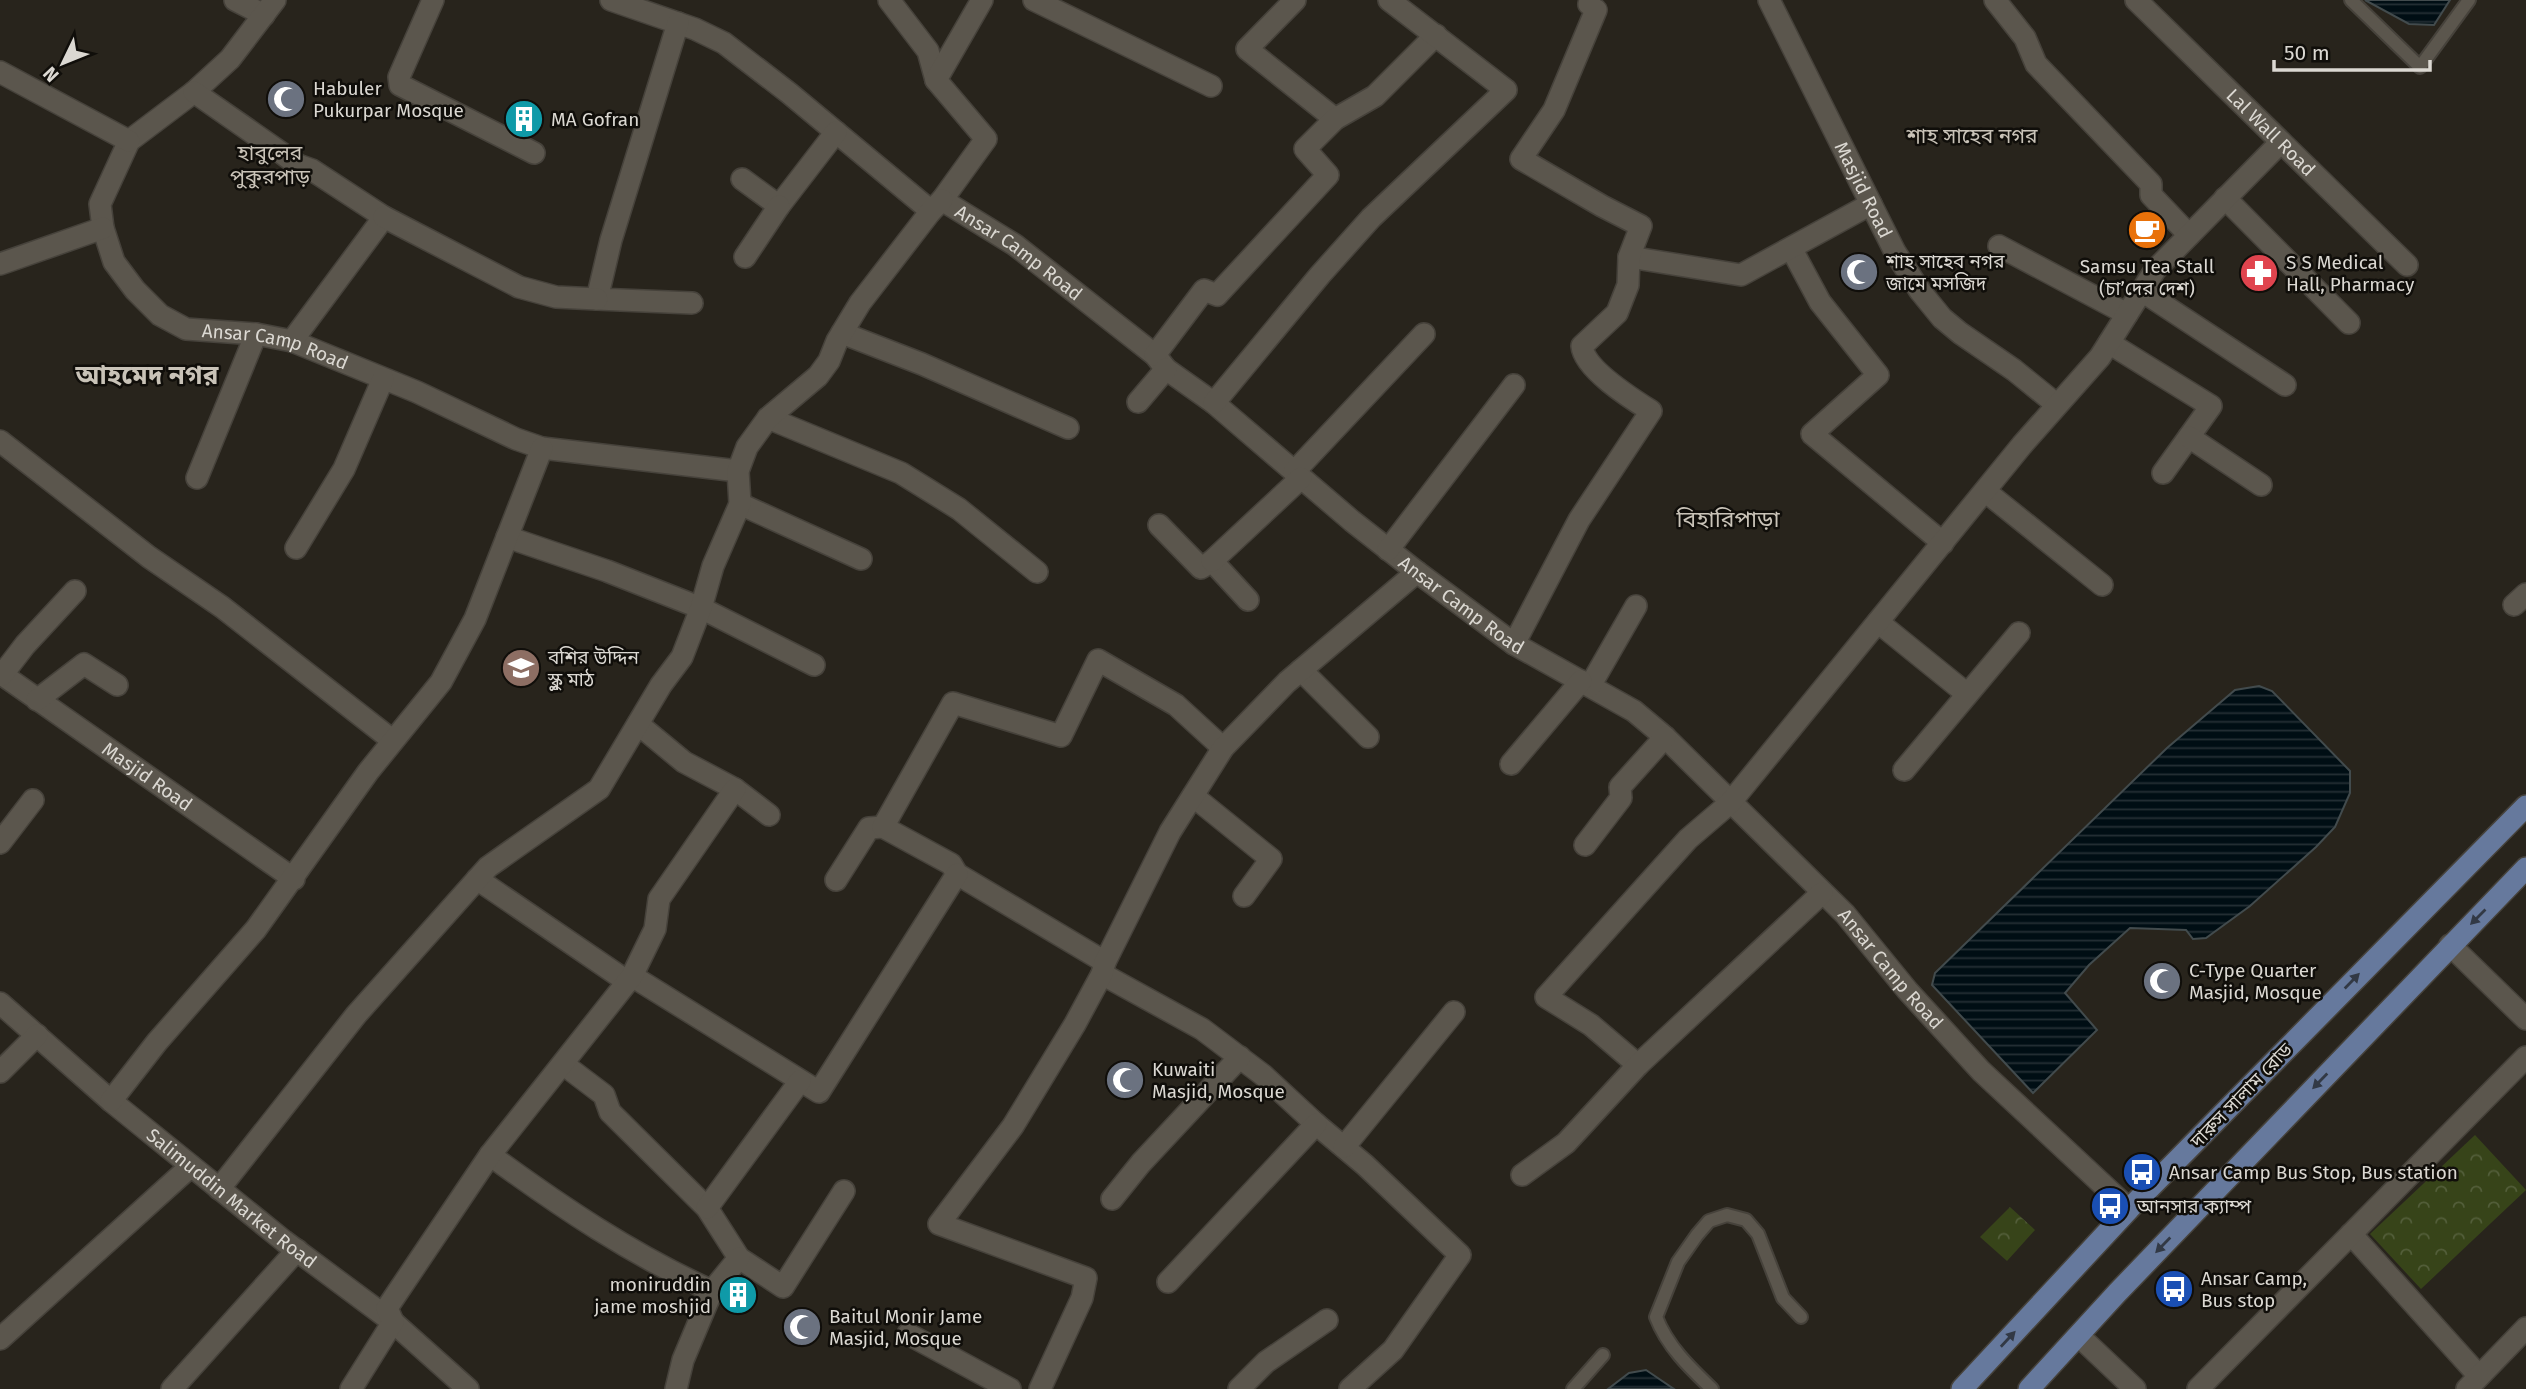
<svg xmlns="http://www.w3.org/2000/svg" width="2526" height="1389" font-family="'Fira Sans','Noto Sans Bengali',sans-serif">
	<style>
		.park { fill: url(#park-crowns) }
		.water { fill: url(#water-rules); stroke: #424b4d; stroke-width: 2 }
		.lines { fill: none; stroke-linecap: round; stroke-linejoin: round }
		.lane-casing { stroke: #46423b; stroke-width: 16 }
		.street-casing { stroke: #46423b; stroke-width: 24 }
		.primary-casing { stroke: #46423b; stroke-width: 24 }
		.lane { stroke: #5b564d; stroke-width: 12 }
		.street { stroke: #5b564d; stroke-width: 21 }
		.primary { stroke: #66799d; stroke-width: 21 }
		.oneway { fill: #323945 }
		.labels { text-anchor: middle; stroke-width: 5; stroke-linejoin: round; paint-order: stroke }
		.poi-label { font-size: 19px; fill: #dbd8d2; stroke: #100e0a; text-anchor: start }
		.street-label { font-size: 19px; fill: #dbd8d2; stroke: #100e0a }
		.neighbourhood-label { font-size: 21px; fill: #c9c3b8; stroke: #100e0a }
		.quarter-label { font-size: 23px; fill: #c9c3b8; stroke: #100e0a }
		.district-label { font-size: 26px; font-weight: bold; fill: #c9c3b8; stroke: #100e0a }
	</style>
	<defs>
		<pattern id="park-crowns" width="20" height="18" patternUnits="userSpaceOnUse" patternTransform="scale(1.75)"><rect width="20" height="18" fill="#374419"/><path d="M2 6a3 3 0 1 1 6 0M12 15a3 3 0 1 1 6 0" fill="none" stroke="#535e3a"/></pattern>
		<pattern id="water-rules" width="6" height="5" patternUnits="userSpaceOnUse" patternTransform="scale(1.75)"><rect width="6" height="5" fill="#000e14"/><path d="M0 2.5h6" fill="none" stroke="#253035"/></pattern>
	</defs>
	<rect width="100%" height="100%" fill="#28241c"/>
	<path class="park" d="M2475,1135L2526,1190L2421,1289L2370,1234Z
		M2010,1207L2035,1230L2007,1261L1980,1237Z"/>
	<path class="water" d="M2365,0H2450L2434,25L2409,24Z
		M2259,686L2272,691L2350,771V793L2335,827L2316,847L2250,906L2206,938L2193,939L2186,930L2130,928L2089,965L2065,993L2097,1030L2033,1093L1932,985L1935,973L2167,748L2235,690Z
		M1646,1370L1674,1389H1608L1629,1373Z"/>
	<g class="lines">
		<g class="lane-casing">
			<path id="lane" d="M2351,0L2420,67L2469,0
				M1573,1389L1603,1355
				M1712,1389C1690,1368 1667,1346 1656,1317L1678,1262L1697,1235L1709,1221L1727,1215L1746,1220L1758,1234L1783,1298L1801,1317"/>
		</g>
		<g class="street-casing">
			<g id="street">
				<path d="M235,0L264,15"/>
				<path id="s1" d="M275,0L230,59L194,92L129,141L100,204L103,228L114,262L135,290L160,315L186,329L256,334L292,341L417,392L516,439L542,448L738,471"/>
				<path d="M433,0L399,77L400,85L534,153"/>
				<path d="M611,0L695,29L724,43L789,93L931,211"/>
				<path d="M889,0L928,51L936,80"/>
				<path id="s2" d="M982,0L936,80L986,139L942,200L1015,245L1155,355L1166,369L1214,403L1352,521L1417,572L1514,644L1634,711L1665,737L1845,914L1907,990L1981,1071L2129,1209"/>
				<path d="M1034,0L1211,86"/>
				<path d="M1295,0L1247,49L1335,119"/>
				<path id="s3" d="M1769,0L1895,252L1920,291L1942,318L1960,333L2014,370L2056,404"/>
				<path d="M1995,0L2025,38L2036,64L2151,184V195L2189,235"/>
				<path id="s4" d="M2136,0L2407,265"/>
				<path d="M678,23L611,240L597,299L692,303"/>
				<path d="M0,72L129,141"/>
				<path d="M194,92L283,154L298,165L312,170L384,217L292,341"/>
				<path d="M742,179L779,206L836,132"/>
				<path d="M2225,198L2349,323"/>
				<path d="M384,217L519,287L556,297L597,299"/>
				<path d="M1999,246L2127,314"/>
				<path d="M1791,248L1820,302L1878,375L1812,434L1943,543"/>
				<path d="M745,257L779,206"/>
				<path d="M1629,257L1741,275L1871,204"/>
				<path d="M0,264L103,228"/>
				<path d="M2142,291L2285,385"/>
				<path d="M842,333L922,364L1068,428"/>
				<path d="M2109,343L2211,406L2163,473"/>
				<path d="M1155,355L1204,290L1217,295L1328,175L1305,149L1335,119L1375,96L1436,35"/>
				<path d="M1138,402L1166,369"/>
				<path d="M1214,403L1320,275L1371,218L1506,90L1389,0"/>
				<path d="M768,418L901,473L959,509L1037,572"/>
				<path d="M2189,437L2261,485"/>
				<path d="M0,441L149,557L222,607L392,740"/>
				<path d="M1294,472L1424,334"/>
				<path d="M197,478L256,334"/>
				<path d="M1985,491L2102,585"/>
				<path d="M740,504L861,559"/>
				<path d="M1159,525L1201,568L1212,561L1248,600"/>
				<path d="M507,537L607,571L701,608L814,665"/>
				<path d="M296,548L344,469L383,379"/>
				<path d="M1388,550L1514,385"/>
				<path d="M1212,561L1301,478"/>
				<path d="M2514,605L2526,594"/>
				<path d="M1878,622L1967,694"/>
				<path d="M1514,644L1579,520L1651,411C1632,399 1584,369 1582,346L1617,313L1628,285L1629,257L1641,226L1602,206L1521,159L1554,110L1596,10L1589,4L1590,0"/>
				<path d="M1301,670L1368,737"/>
				<path id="s5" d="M0,673L294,879"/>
				<path d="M2,675L25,645L75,591"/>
				<path d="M1590,686L1636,606"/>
				<path d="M37,700L84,664L117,685"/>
				<path d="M638,724L684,762L735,789L769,815"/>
				<path d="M1511,764L1581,681"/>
				<path d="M1904,770L2019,633"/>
				<path d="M1193,796L1271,859L1244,896"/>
				<path d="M0,843L33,800"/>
				<path d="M1585,845L1621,798L1620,787L1665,737"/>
				<path d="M477,879L628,982"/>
				<path d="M836,880L869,828L883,827"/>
				<path d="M2450,945L2526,1019"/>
				<path d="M1105,962L957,874L951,864L883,827L953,703L1061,736L1098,660L1176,705L1223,748"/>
				<path d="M1102,974L1202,1029L1263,1075L1316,1124L1365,1165L1460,1255L1393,1350L1350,1389"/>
				<path d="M632,976L819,1092L957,874"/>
				<path id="s6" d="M0,1003L111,1101L284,1241L393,1322L468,1389"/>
				<path d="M563,1064L604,1095L610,1112L707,1208L739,1258L783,1287L844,1191"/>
				<path d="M1638,1065L1591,1025L1546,997L1688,839L1730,803L2022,445L2100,357L2155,270L2281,142"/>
				<path d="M0,1072L37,1035"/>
				<path d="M111,1101L157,1042L256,929L368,772L441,682L475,619L542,448"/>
				<path d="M1344,1147L1454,1012"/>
				<path d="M490,1155C561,1207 631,1254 712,1291"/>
				<path d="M1522,1175L1566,1143L1638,1065L1822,893"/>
				<path d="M219,1189L356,1015L488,867L599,789L661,685L682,657L701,608L713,566L740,504L738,471L747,447L768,418L818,376L829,361L837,341L860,303L931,211L942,200"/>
				<path d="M1112,1199L1141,1163L1240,1057"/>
				<path d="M707,1208L800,1081"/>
				<path d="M2351,1234L2479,1376"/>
				<path d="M1168,1282L1316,1124"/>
				<path d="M908,1334L1010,1389"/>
				<path d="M2079,1336L2135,1389"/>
				<path d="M0,1339L191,1166"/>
				<path d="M172,1389L297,1250"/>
				<path d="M351,1389L393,1322L387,1308L490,1155L632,976L655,929L659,899L735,789"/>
				<path d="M676,1389L683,1360L712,1291L739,1258"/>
				<path d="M1040,1389L1082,1298L1086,1278L939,1224L1013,1126L1075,1024L1102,974L1105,962L1170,832L1223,748L1287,682L1417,572"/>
				<path d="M1239,1389L1266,1362L1327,1320"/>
				<path d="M2198,1389L2526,1057"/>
				<path d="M2467,1389L2526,1328"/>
			</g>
		</g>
		<g class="primary-casing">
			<path id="primary" d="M1962,1389L2129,1209L2526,806
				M2029,1389L2117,1293L2526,868"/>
		</g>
		<use href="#lane" class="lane"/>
		<use href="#street" class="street"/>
		<use href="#primary" class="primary"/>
	</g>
	<defs><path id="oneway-solid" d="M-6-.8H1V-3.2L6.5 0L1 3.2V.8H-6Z" transform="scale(1.75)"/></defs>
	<g class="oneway">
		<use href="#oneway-solid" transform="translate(2478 917) rotate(135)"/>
		<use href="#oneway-solid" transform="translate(2352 981) rotate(-46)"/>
		<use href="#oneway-solid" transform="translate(2320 1081) rotate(134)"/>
		<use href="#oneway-solid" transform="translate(2163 1245) rotate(134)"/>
		<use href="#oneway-solid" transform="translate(2008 1339) rotate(-47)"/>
	</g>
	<defs>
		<g id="mosque-disc" transform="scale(2.0125)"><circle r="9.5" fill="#6b7280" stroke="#100e0a"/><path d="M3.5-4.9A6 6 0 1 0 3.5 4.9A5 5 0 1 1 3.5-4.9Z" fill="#fff"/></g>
		<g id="building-disc" transform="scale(2.0125)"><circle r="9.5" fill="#0f9aa8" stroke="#100e0a"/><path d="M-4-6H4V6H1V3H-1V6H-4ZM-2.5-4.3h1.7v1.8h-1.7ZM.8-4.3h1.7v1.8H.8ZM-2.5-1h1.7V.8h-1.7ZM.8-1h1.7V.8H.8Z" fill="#fff"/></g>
		<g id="cafe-disc" transform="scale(2.0125)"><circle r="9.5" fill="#e8710a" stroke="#100e0a"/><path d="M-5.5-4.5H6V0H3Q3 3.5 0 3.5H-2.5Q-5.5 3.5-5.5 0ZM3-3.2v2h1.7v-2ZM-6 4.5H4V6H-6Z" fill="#fff"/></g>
		<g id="pharmacy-disc" transform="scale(2.0125)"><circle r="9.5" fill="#e0444e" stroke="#100e0a"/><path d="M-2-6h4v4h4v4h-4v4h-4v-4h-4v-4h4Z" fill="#fff"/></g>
		<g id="school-disc" transform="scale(2.0125)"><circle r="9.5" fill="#8d6e63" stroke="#100e0a"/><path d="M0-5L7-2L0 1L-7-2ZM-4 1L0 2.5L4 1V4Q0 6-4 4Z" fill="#fff"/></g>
		<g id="bus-disc" transform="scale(2.0125)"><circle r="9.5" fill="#1a4fb4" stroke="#100e0a"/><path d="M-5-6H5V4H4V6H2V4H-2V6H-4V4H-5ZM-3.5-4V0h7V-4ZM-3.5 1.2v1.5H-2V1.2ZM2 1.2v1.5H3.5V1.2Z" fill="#fff"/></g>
	</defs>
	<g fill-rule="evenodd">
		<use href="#mosque-disc" x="286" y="99"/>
		<use href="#building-disc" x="524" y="119"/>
		<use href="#cafe-disc" x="2147" y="230"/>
		<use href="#mosque-disc" x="1859" y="272"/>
		<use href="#pharmacy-disc" x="2259" y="273"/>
		<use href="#school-disc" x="521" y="668"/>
		<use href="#mosque-disc" x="2162" y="981"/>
		<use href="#mosque-disc" x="1125" y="1080"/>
		<use href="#bus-disc" x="2142" y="1172"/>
		<use href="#bus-disc" x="2110" y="1206"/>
		<use href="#bus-disc" x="2174" y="1289"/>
		<use href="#building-disc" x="738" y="1295"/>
		<use href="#mosque-disc" x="802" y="1327"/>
	</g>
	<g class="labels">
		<g class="poi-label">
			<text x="313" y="95">Habuler<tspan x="313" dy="22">Pukurpar Mosque</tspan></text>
			<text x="551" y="126">MA Gofran</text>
			<text x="1886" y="268">শাহ সাহেব নগর<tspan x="1886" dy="22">জামে মসজিদ</tspan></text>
			<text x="2286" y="269">S S Medical<tspan x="2286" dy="22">Hall, Pharmacy</tspan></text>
			<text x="2147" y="273" text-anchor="middle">Samsu Tea Stall<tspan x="2147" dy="22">(চা’দের দেশ)</tspan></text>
			<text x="548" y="664">বশির উদ্দিন<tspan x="548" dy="22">স্কুল মাঠ</tspan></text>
			<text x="2189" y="977">C-Type Quarter<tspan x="2189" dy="22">Masjid, Mosque</tspan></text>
			<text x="1152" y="1076">Kuwaiti<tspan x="1152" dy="22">Masjid, Mosque</tspan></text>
			<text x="2169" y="1179">Ansar Camp Bus Stop, Bus station</text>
			<text x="2137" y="1213">আনসার ক্যাম্প</text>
			<text x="2201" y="1285">Ansar Camp,<tspan x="2201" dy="22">Bus stop</tspan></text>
			<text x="711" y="1291" text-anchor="end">moniruddin<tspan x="711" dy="22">jame moshjid</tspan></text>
			<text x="829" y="1323">Baitul Monir Jame<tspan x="829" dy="22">Masjid, Mosque</tspan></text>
		</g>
		<g class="street-label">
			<text dy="7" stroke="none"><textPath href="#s4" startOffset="189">Lal Wall Road</textPath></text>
			<text dy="7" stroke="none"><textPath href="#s3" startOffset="212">Masjid Road</textPath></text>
			<text dy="7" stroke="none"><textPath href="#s2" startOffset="338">Ansar Camp Road</textPath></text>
			<text dy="7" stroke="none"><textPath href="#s1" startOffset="525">Ansar Camp Road</textPath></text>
			<text dy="7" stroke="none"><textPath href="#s2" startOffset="905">Ansar Camp Road</textPath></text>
			<text dy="7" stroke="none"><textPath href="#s5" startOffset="180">Masjid Road</textPath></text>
			<text dy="7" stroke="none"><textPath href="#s2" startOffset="1472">Ansar Camp Road</textPath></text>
			<text transform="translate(2241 1095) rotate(-46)" y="7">দারুস সালাম রোড</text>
			<text dy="7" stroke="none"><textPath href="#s6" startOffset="303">Salimuddin Market Road</textPath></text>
		</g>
		<g class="neighbourhood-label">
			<text x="1972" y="143">শাহ সাহেব নগর</text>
			<text x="270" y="160">হাবুলের<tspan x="270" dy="24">পুকুরপাড়</tspan></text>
		</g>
		<g class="quarter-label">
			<text x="1728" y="527">বিহারিপাড়া</text>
		</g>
		<g class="district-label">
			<text x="147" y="384">আহমেদ নগর</text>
		</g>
	</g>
	<g transform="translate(63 63) rotate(227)" stroke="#100e0a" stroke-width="5" paint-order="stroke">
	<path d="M0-5L12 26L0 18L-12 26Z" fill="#dbd8d2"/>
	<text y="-10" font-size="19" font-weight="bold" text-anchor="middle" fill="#dbd8d2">N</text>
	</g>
	<path d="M2274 60v10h156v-10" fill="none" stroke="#dbd8d2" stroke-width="3.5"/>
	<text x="2284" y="60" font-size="21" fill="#dbd8d2" stroke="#100e0a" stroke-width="5" paint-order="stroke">50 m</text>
</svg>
